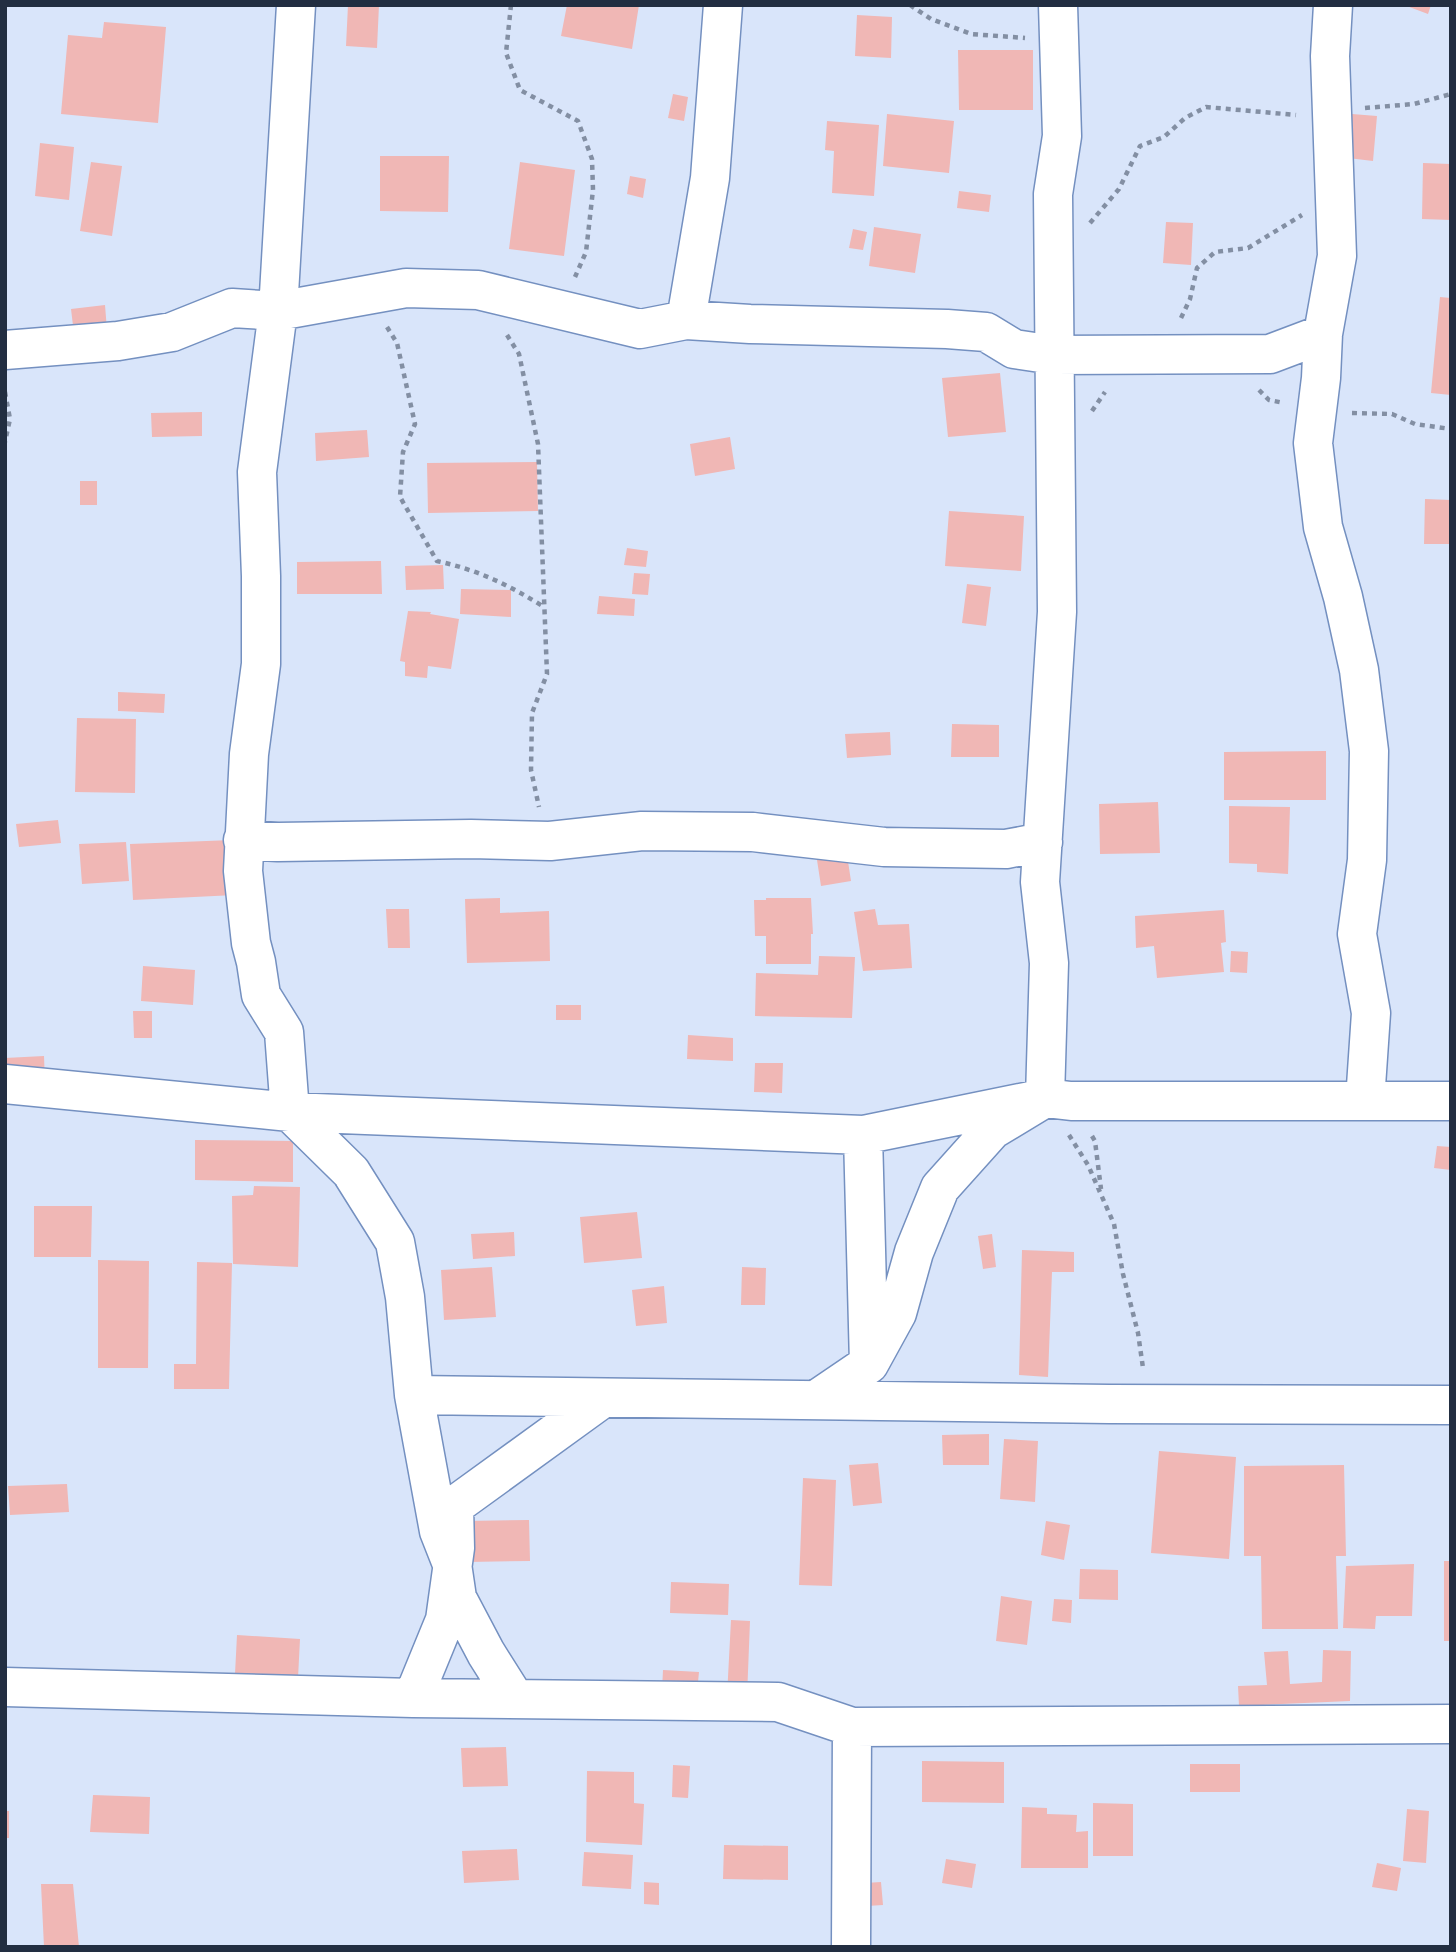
<svg xmlns="http://www.w3.org/2000/svg" width="1456" height="1952" font-family="'DejaVu Sans',sans-serif">
	<style>
		.building { fill: #f0b7b5 }
		.lines { fill: none; stroke-linecap: round; stroke-linejoin: round }
		.minor-casing { stroke: #7490c0; stroke-width: 41 }
		.path { stroke: #838fa3; stroke-width: 4.5; stroke-dasharray: 5 5; stroke-linecap: butt }
		.minor { stroke: #fff; stroke-width: 38 }
	</style>
	<rect width="100%" height="100%" fill="#d9e5fa"/>
	<path class="building" d="M348,5H379L377,48L346,46Z
		M567,5H639L632,49L561,36Z
		M1404,5H1431L1428,14Z
		M857,15L892,17L891,58L855,56Z
		M104,22L166,27L158,123L61,114L68,35L102,38Z
		M958,50H1033V110H959Z
		M673,94L688,97L684,121L668,118Z
		M887,114L954,121L949,173L883,166Z
		M1352,114L1377,116L1373,161L1348,158Z
		M827,121L879,125L874,196L832,193L834,151L825,150Z
		M40,143L74,147L69,200L35,196Z
		M380,156H449L448,212L380,211Z
		M91,162L122,166L112,236L80,231Z
		M520,162L575,170L564,256L509,249Z
		M1423,163L1451,164V220L1422,219Z
		M630,176L646,179L643,198L627,194Z
		M959,191L991,195L989,212L957,208Z
		M1166,222L1193,223L1191,265L1163,263Z
		M874,227L921,234L915,273L869,266Z
		M853,229L867,232L863,250L849,248Z
		M1440,297L1451,298V395L1431,393Z
		M105,305L107,330L74,334L71,309Z
		M1000,373L1006,432L948,437L942,378Z
		M202,412V436L152,437L151,413Z
		M367,430L369,457L316,461L315,433Z
		M730,437L735,469L695,476L690,444Z
		M537,462L538,511L428,513L427,463Z
		M80,481H97V505H80Z
		M1425,499L1451,500V544H1424Z
		M949,511L1024,516L1021,571L945,566Z
		M627,548L648,551L646,567L624,565Z
		M381,561L382,594H297V562Z
		M443,565L444,589L406,590L405,566Z
		M634,573L650,574L648,595L632,594Z
		M967,584L991,587L986,626L962,623Z
		M461,589L511,590V617L460,614Z
		M599,596L635,599L634,616L597,614Z
		M408,611L431,612L430,614L459,619L451,669L428,666L427,678L405,676V662L400,661Z
		M118,692L165,694L164,713L118,711Z
		M77,718L136,719L135,793L75,792Z
		M952,724L999,725V757H951Z
		M890,732L891,755L847,758L845,734Z
		M1326,751V800H1224V752Z
		M1158,802L1160,853L1100,854L1099,804Z
		M1229,806L1290,807L1288,874L1257,872V864L1229,863Z
		M58,820L61,843L19,847L16,824Z
		M232,840L235,895L133,900L130,844Z
		M126,842L129,881L82,884L79,844Z
		M847,855L851,881L821,886L817,860Z
		M500,898V913L549,911L550,961L467,963L465,899Z
		M766,898H811L813,934H811V964H766V936H755L754,900H766Z
		M386,909H409L410,948H388Z
		M875,909L878,925L909,924L912,968L863,971L854,912Z
		M1224,910L1226,942L1221,943L1224,972L1157,978L1154,946L1136,948L1135,916Z
		M1231,951L1248,952L1247,973L1230,972Z
		M819,956L855,957L852,1018L755,1016L756,973L818,975Z
		M143,966L195,970L193,1005L141,1001Z
		M556,1005H581V1020H556Z
		M133,1011H152V1038H134Z
		M688,1035L733,1038V1061L687,1059Z
		M44,1056L45,1083H6L5,1058Z
		M755,1063H783L782,1093L754,1092Z
		M195,1140L293,1141V1182L195,1180Z
		M1437,1146L1451,1147V1170L1434,1168Z
		M254,1186L300,1187L298,1267L233,1264L232,1196L253,1195Z
		M34,1206H92L91,1257H34Z
		M637,1212L642,1258L584,1263L580,1217Z
		M514,1232L515,1256L473,1259L471,1234Z
		M992,1234L996,1267L983,1269L978,1236Z
		M1022,1250L1074,1252V1272H1052L1048,1377L1019,1375Z
		M98,1260L149,1261L148,1368H98Z
		M197,1262L232,1263L229,1389H174V1364H196Z
		M492,1267L496,1317L444,1320L441,1270Z
		M742,1267L766,1268L765,1305H741Z
		M664,1286L667,1323L636,1326L632,1290Z
		M989,1434V1465H943L942,1435Z
		M1004,1439L1038,1441L1035,1502L1000,1499Z
		M1159,1451L1236,1457L1229,1559L1151,1553Z
		M878,1463L882,1503L853,1506L849,1465Z
		M1344,1465L1346,1556H1336L1338,1629H1262L1261,1556H1244V1466Z
		M803,1478L836,1480L832,1586L799,1585Z
		M67,1484L69,1512L10,1515L8,1486Z
		M529,1520L530,1561L467,1562L466,1521Z
		M1046,1521L1070,1525L1064,1560L1041,1555Z
		M1444,1561H1451V1641H1444Z
		M1414,1564L1412,1616H1376L1375,1629L1343,1628L1346,1566Z
		M1080,1569L1118,1570V1600L1079,1599Z
		M671,1582L729,1584L728,1615L670,1613Z
		M1001,1596L1032,1601L1027,1645L996,1641Z
		M1054,1599L1072,1600L1071,1623L1052,1621Z
		M731,1620L750,1621L747,1697L727,1696Z
		M237,1635L300,1639L298,1678L235,1674Z
		M1323,1650L1351,1651L1350,1701L1239,1706L1238,1686L1267,1685L1264,1652L1288,1651L1290,1684L1322,1682Z
		M663,1670L699,1672L697,1692L662,1690Z
		M506,1747L508,1786L463,1787L461,1748Z
		M922,1761L1004,1762V1803L922,1802Z
		M1190,1764H1240V1792H1190Z
		M673,1765L690,1766L688,1798L672,1797Z
		M587,1771L634,1772V1803L644,1804L642,1845L586,1842Z
		M93,1795L150,1797L149,1834L90,1832Z
		M1093,1803L1133,1804V1856H1093Z
		M1022,1807L1047,1808V1814L1077,1815L1076,1832L1088,1831V1868H1021Z
		M1407,1809L1429,1811L1426,1863L1403,1861Z
		M5,1811H9V1838H5Z
		M724,1845L788,1846V1880L723,1879Z
		M517,1849L519,1880L464,1883L462,1851Z
		M584,1852L633,1855L631,1889L582,1886Z
		M946,1859L976,1864L972,1888L942,1883Z
		M1377,1863L1401,1868L1397,1891L1372,1887Z
		M644,1882L659,1883V1905L644,1904Z
		M881,1882L883,1905L851,1907L849,1884Z
		M41,1884H73L79,1947H44Z"/>
	<g class="lines">
		<g class="minor-casing">
			<path id="minor" d="M296,5L278,311L257,472L261,576V664L249,754L243,871L251,943L256,962L261,995L284,1032L290,1112L351,1172L395,1242L405,1297L414,1395L439,1531L452,1564L457,1598L486,1653L515,1699
				M686,320L710,178L723,5
				M1323,334L1321,378L1313,443L1323,527L1343,597L1359,670L1369,751L1367,860L1357,934L1371,1013L1365,1101
				M5,350L118,341L172,332L232,308L278,311L406,288L478,290L640,329L686,320L750,324L947,329L986,332L1014,349L1054,355L1270,354L1323,334L1337,256L1330,56L1333,5
				M243,840L278,842L471,839L550,841L642,831L753,832L884,847L1006,849L1043,842
				M5,1084L290,1112L863,1135L1045,1098L1071,1101H1451
				M863,1135L869,1364
				M414,1395L1109,1404L1451,1405
				M816,1400L869,1364L897,1313L914,1252L940,1188L992,1130L1045,1098L1049,963L1040,882L1057,612L1053,194L1062,136L1058,5
				M5,1687L413,1698L778,1702L852,1727L1451,1724
				M413,1698L445,1620L455,1548L454,1506L603,1398
				M851,1947L852,1727"/>
		</g>
		<path class="path" d="M511,5L506,53L520,90L578,121L592,159L593,190L586,252L575,277
			M910,5L931,19L971,34L1025,38
			M1365,108L1414,104L1451,94
			M1090,223L1119,189L1140,146L1164,137L1185,118L1206,107L1296,115
			M1181,318L1190,299L1197,268L1215,252L1248,248L1302,215
			M387,327L397,343L415,424L403,452L400,497L437,561C478,570 509,585 544,607
			M507,335L519,354L538,444L547,674L532,713L531,770L539,807
			M1259,390L1269,400L1284,403
			M5,392L10,419L5,442
			M1092,411L1105,392
			M1352,413L1392,414L1415,424L1451,429
			M1069,1135L1088,1165L1114,1224L1123,1274L1138,1333L1143,1368
			M1092,1136L1095,1141L1101,1189"/>
		<use href="#minor" class="minor"/>
	</g>
	<rect width="1456" height="1952" fill="none" stroke="#222e41" stroke-width="14"/>
</svg>
